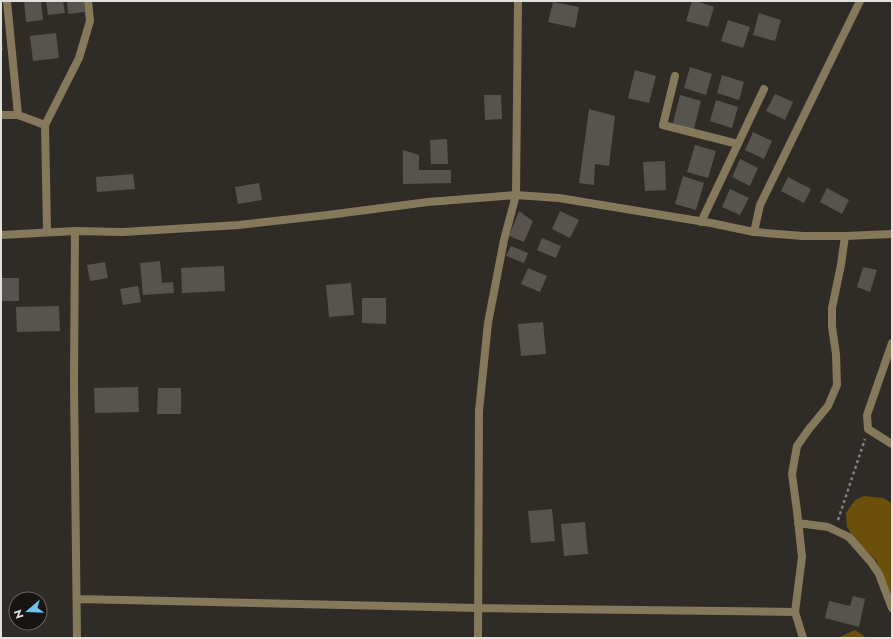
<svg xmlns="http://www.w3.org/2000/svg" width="893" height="639" font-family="Jost,sans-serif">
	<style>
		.green { fill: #6b500c }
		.building { fill: #56544e }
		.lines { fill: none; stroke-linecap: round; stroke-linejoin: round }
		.path { stroke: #84827e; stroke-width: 2.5; stroke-dasharray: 3 3; stroke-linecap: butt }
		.minor { stroke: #86785a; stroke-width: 8 }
		.tertiary { stroke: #86785a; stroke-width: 8 }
	</style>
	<rect width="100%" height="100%" fill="#2f2c27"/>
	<path class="green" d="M864,496L883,498L892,503V596L876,560L855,540L847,527L846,513L855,500Z
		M855,630L867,638H837Z"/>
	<path class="building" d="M24,1H41L43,20L26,22Z
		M46,1H63L65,13L48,15Z
		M67,1H84L85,12L68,14Z
		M692,1H696L714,7L708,27L686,21Z
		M553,2L579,7L575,28L548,22Z
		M759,13L781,20L775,41L753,35Z
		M728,20L750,27L743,48L721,41Z
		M56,33L59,58L33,61L30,36Z
		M1,40L3,50H1Z
		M690,67L712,74L706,95L684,88Z
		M635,70L656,76L649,103L628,98Z
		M722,75L744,82L739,100L717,93Z
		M775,94L793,102L785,120L766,111Z
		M484,95H501L502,119L485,120Z
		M680,95L701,101L694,129L673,123Z
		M716,100L738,107L732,128L710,121Z
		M589,109L615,116L609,166L595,164L594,185L579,183Z
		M753,132L772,141L764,159L745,150Z
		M447,139L448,164H431L430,140Z
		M695,145L716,151L708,178L687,172Z
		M403,150L419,155V170H451V183L403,184Z
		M740,159L758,168L750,186L732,177Z
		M665,161L666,190L645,191L643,162Z
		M133,174L135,189L97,192L96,177Z
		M683,176L704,183L696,210L675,204Z
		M788,177L811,189L804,203L781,191Z
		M259,183L262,200L238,204L235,187Z
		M827,188L849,200L842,214L820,202Z
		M730,189L749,198L740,215L722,207Z
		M519,211L533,221L524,242L509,236Z
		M560,211L579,220L570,238L552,229Z
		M542,238L561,246L556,258L537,250Z
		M511,246L528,253L524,263L506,256Z
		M160,261L162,283L173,282L174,293L143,295L140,263Z
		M105,262L108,278L90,281L87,265Z
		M224,266L225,291L182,293L181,268Z
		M863,267L877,270L870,292L857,287Z
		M528,268L547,276L540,292L521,284Z
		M1,278H19V301H1Z
		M351,283L354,315L329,317L326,285Z
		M138,286L141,302L123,305L120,289Z
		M362,298H386V324L362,323Z
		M59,306L60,331L17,332L16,307Z
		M543,322L546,354L521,356L518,324Z
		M138,387L139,412L95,413L94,388Z
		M158,388H181V414H157Z
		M552,509L555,541L531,543L528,511Z
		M585,522L588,554L564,556L561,524Z
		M853,596L865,599L859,627L825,618L829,601L850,606Z"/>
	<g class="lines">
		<path class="path" d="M838,520L865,439"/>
		<path class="minor" d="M7,1L18,115L45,125
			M675,76L663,125L738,144
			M1,115H18
			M701,222L764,89
			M75,231L74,384L77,638
			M47,232L45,125L79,58L90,21L88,1
			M754,232L760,205L860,1
			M892,343L867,415L868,429L892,444
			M798,523L828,527L849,537L871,562L879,574L892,608
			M77,599L478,608L795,612
			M478,638L479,411L488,323L504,240L516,195L518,1
			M803,638L795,612L802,557L797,511L792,474L797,446L809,429L828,406L837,385L836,354L832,327V308L841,265L845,236"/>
		<path class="tertiary" d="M1,235L75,231L123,232L239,225L328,215L428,202L516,195L559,198L711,223L754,232L803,236H845L892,234"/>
	</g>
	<rect width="893" height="639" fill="none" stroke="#e2e0dd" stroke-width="4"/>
	<g transform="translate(28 611) rotate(251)"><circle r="19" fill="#161512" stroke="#686663"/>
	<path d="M0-3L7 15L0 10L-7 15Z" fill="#6cc3f2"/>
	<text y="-6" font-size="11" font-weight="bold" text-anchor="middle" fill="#e2e0dd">N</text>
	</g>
</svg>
